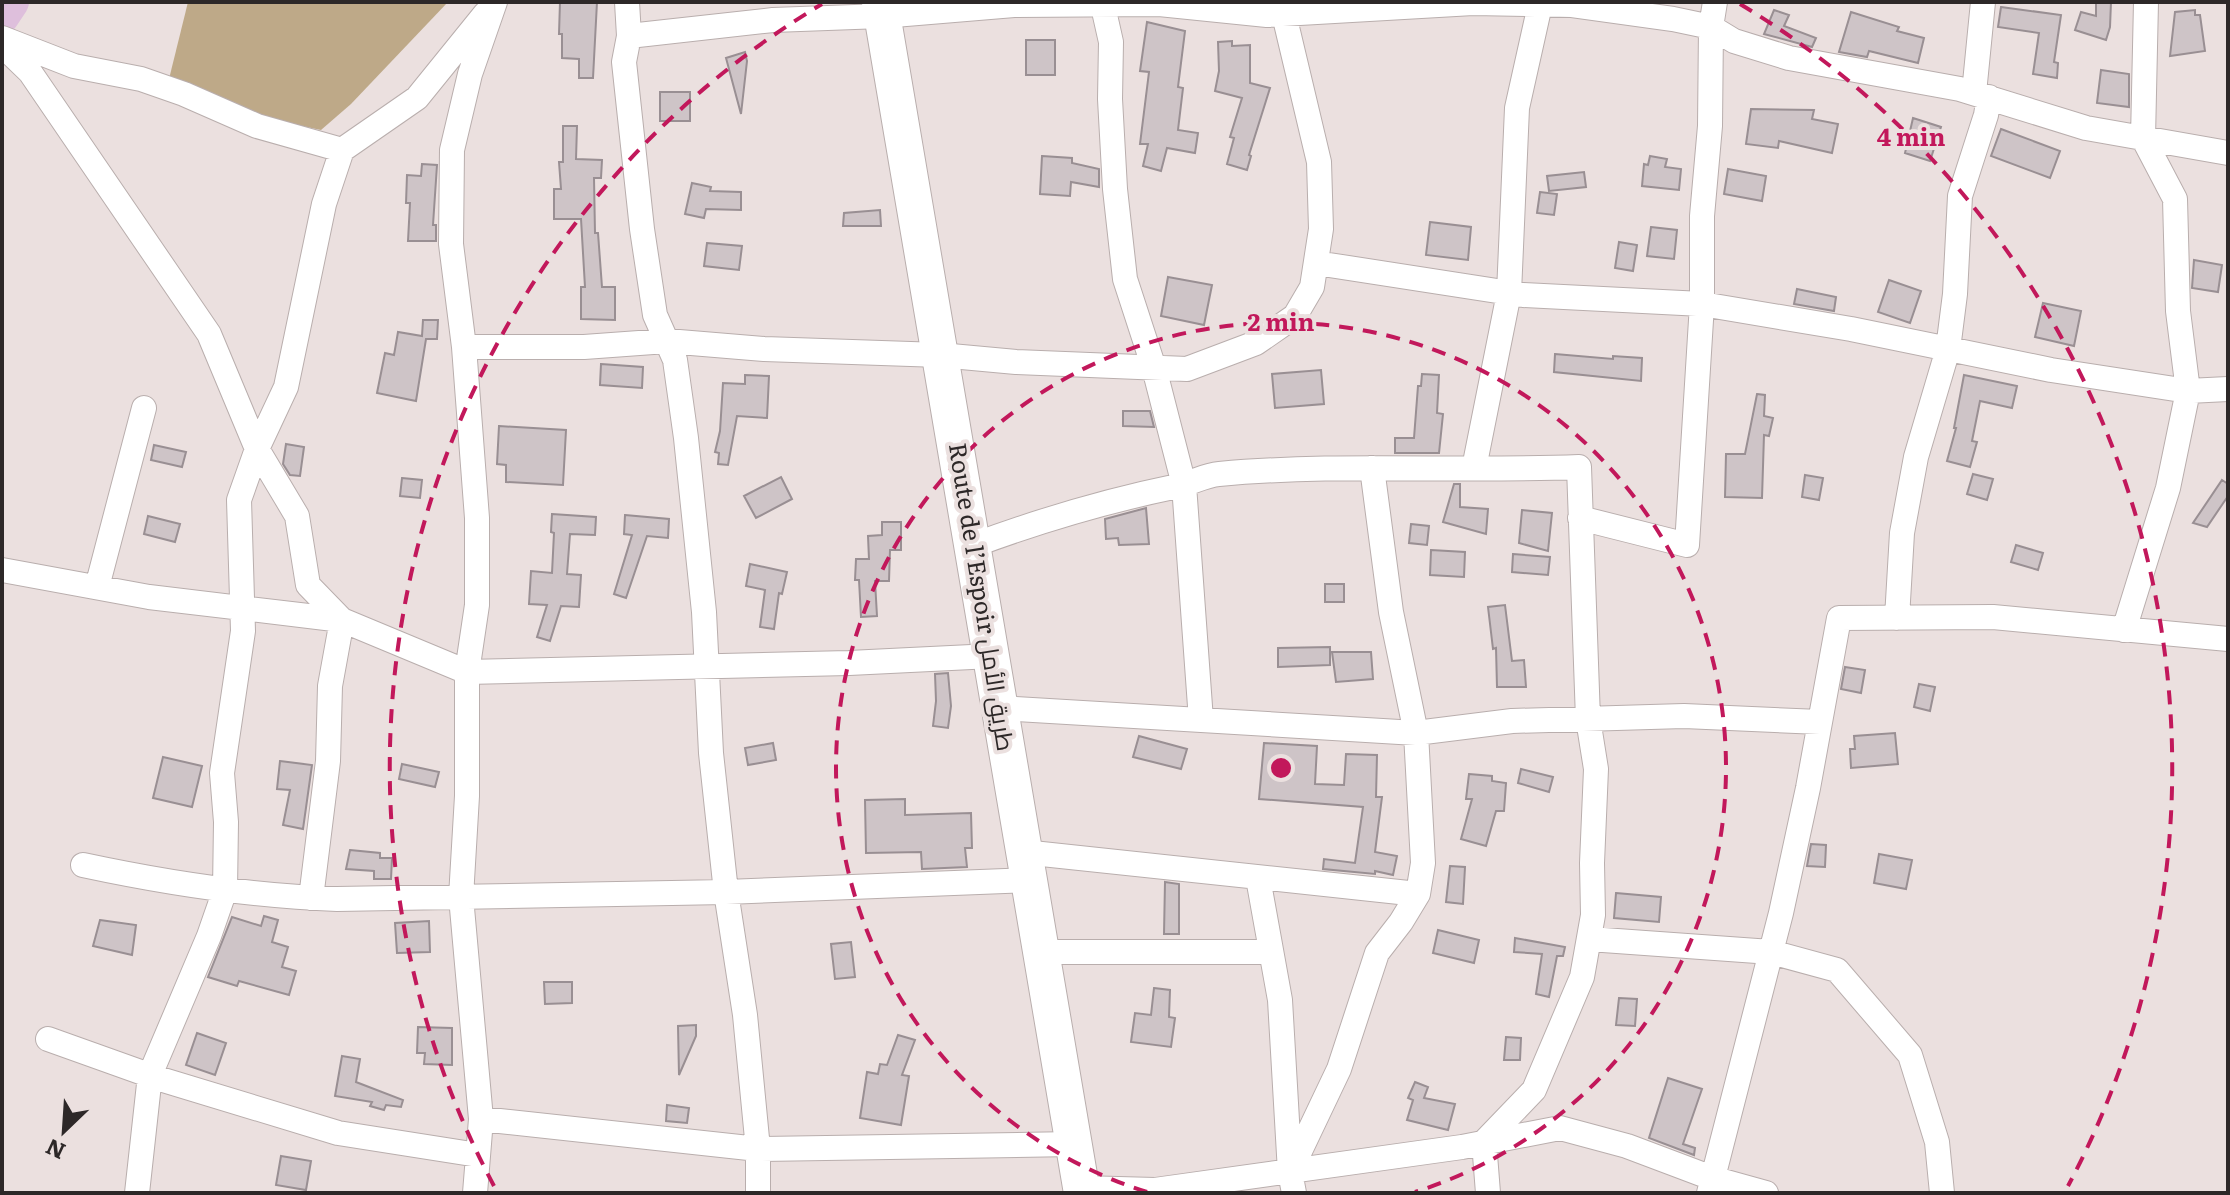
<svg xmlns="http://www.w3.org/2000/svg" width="2230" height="1195" font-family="Literata,Cairo,serif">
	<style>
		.forest { fill: #bea988 }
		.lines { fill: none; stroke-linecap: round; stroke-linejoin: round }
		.river { stroke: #debfdc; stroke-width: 34 }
		.building { fill: #cec4c7; stroke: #998f93; stroke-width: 2 }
		.minor-casing { stroke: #b9aead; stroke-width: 26 }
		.highway-casing { stroke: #b9aead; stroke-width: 38 }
		.minor { stroke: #fff; stroke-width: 24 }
		.highway { stroke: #fff; stroke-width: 36 }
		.ring { fill: none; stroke: #c2185b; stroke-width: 4; stroke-dasharray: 14 10 }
		.labels { text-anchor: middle; stroke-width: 8; stroke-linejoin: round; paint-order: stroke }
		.street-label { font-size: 24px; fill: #2d2828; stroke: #ebe0df }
		.centre { fill: #c2185b; stroke: #ebe0df; stroke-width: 4 }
		.ring-label { font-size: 24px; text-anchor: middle; font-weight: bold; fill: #c2185b; stroke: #ebe0df; stroke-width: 8; stroke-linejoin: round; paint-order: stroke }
	</style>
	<rect width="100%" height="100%" fill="#ebe0df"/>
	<path class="forest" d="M188,2H448L351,104L321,130L259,117L169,79Z"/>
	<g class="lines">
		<path class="river" d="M2,17L12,2"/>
	</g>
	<path class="building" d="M560,2H597L593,78H579V59L562,58V34H559Z
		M2096,2H2111L2110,27L2106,40L2075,30L2081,12L2096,16Z
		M2001,7L2061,15L2054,62L2058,63L2057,78L2033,74L2039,33L1998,27Z
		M1774,10L1789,15L1784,26L1816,38L1812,47L1764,34Z
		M2195,10V15H2200L2205,51L2170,56L2175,12Z
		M1851,12L1899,27L1897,31L1924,38L1918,63L1869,51L1867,57L1839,52Z
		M1147,22L1185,31L1178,87L1183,88L1178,130L1198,133L1195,153L1167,148L1161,171L1143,166L1148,144H1140L1149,72L1140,71Z
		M1026,40H1055V75H1026Z
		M1232,41V46L1250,45V83L1270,88L1249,155L1251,156L1247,170L1227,164L1234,138L1230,137L1242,98L1215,91L1219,71L1218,42Z
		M745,52L747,61L741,114L726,58Z
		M2101,70L2129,74V107L2097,103Z
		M660,92H690V121H660Z
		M1751,109L1814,110L1812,119L1838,124L1832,153L1779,141L1778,148L1746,144Z
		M1913,118L1941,127L1930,161L1905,153Z
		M563,126H577L576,159L602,160L601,178H594L595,233H598L602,287H615V320L581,319V287H585L581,219H554V189H561L559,162H563Z
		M2001,129L2060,151L2050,178L1991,156Z
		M1042,156L1072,158V163L1099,169V187L1071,182L1070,196L1040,194Z
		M1650,156L1667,159L1665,167L1681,169L1679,190L1642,186L1644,164L1648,165Z
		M422,164L437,165L433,225H436V241H408L410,203H406L407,175L421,176Z
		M1728,169L1766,176L1762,201L1724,194Z
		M1584,172L1586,187L1549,191L1547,176Z
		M692,183L711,187L710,191L741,192V210L706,209L704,218L685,214Z
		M1540,192L1557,194L1554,215L1537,213Z
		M880,210L881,226H843L844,213Z
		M1430,222L1471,227L1468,260L1426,255Z
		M1651,227L1677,230L1674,259L1647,256Z
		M1619,242L1637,245L1633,271L1615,268Z
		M707,243L742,246L739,270L704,266Z
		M2194,260L2222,265L2218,292L2192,288Z
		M1168,277L1212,285L1204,325L1161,316Z
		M1889,280L1921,291L1910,323L1878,312Z
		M1797,289L1836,297L1834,311L1794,304Z
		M2043,303L2081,311L2074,346L2035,337Z
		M423,320H438L437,339H426L416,401L377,393L385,353L394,355L398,332L422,336Z
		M1555,354L1613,359V356L1642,358L1641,381L1554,372Z
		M601,364L643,367L642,388L600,385Z
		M1321,370L1324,404L1275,408L1272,374Z
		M1422,374L1439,375L1437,413L1443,414L1439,453H1395V438H1414L1418,386H1421Z
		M745,375L769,376L767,418L737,416L728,465L718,464L719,453L715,452L720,431L723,383L745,384Z
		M1964,375L2017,386L2012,408L1980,401L1972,441L1977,442L1970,467L1947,461L1956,428H1954Z
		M1757,394L1765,395L1764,416L1773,418L1769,436L1764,435L1762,498L1725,497L1726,454H1745Z
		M1123,411H1150L1154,427L1123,426Z
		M499,426L566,430L563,485L506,482V465L497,464Z
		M286,444L304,447L300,476L290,475L283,464Z
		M154,445L186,452L182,467L151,460Z
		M1973,474L1993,479L1987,500L1967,494Z
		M1805,475L1823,478L1819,500L1802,497Z
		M781,477L792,499L756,518L744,496Z
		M402,478L422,480L420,498L400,496Z
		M2222,480L2228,484V496L2207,527L2193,523Z
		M1454,484H1460V507L1488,509L1486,534L1443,522Z
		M1146,508L1149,544L1119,545L1118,538L1106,539L1105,519Z
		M1522,510L1552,513L1548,551L1519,543Z
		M552,514L596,517L595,535L570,534L567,574L581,575L579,607L561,606L550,641L537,637L547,605L529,604L531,571L552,573L554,533L551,532Z
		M625,515L669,519L668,538L647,536L626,598L614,594L632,535L624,534Z
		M148,516L180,524L175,542L144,534Z
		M882,522H901V550H890L889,581H875L877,616L861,617L859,580H855L856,559H869L868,536L882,535Z
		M1411,524L1429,526L1427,545L1409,543Z
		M2016,545L2043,553L2038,570L2011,562Z
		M1431,550L1465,552L1464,577L1430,575Z
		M1513,554L1550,557L1548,575L1512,572Z
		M750,564L787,572L782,594L779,593L774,629L760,627L765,590L746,586Z
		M1325,584H1344V602H1325Z
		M1505,605L1512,661L1524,660L1526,687H1497L1496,648L1493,649L1488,607Z
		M1330,647V665L1278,667V648Z
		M1332,652H1371L1373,679L1336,682Z
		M1845,667L1865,670L1861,693L1841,689Z
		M948,673L951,706L948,728L933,726L936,701L935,674Z
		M1919,684L1935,687L1930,711L1914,707Z
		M1895,733L1898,764L1851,768L1850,749H1855L1854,736Z
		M1139,736L1187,749L1181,769L1133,757Z
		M773,743L776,760L748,765L745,748Z
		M1264,743L1317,746L1315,784L1344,785L1346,754L1377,755L1376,797H1382L1375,852L1397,856L1393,875L1375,871V874L1323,869L1324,859L1355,863L1363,807L1259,799Z
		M163,757L202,766L192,807L153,798Z
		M280,761L312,765L303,829L283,825L290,790L277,789Z
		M402,764L439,772L435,787L399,779Z
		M1521,769L1553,777L1549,792L1518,783Z
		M1469,774L1492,776V781L1506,783L1504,811H1496L1486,846L1461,839L1472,799H1466Z
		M905,799V815L971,813L972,848H965L967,867L922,869L921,852L866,853L865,800Z
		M1811,844L1826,845L1825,867L1807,866Z
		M350,850L380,853V858H392L391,879H374V871L346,869Z
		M1879,854L1912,860L1906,889L1874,883Z
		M1450,866L1465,867L1463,904L1446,902Z
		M1165,882L1179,884V934H1164Z
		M1616,893L1661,897L1659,922L1614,918Z
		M264,916L278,920L272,942L288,947L282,967L296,971L289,995L239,981L237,986L208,977L232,917L261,926Z
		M100,920L136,925L132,955L93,946Z
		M429,921L430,952L397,953L395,923Z
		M1438,930L1479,940L1474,963L1433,953Z
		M1515,938L1565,947L1563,956H1557L1549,997L1536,994L1542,954L1514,952Z
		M851,942L855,977L835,979L831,944Z
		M544,982H572V1003L545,1004Z
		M1154,988L1170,990L1169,1017L1175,1018L1171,1047L1131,1042L1135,1013L1151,1015Z
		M1619,998L1637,999L1635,1026L1616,1025Z
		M696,1025V1036L679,1075L678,1026Z
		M418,1027L452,1028V1065L424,1064L425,1053H417Z
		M197,1033L226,1043L215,1075L186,1065Z
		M898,1035L915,1040L902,1075L909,1076L901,1125L860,1118L867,1072L878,1074L880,1064L887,1065Z
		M1506,1037L1521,1038L1520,1060H1504Z
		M342,1056L360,1059L356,1082L403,1100L401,1107L386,1105L384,1110L370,1106L372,1102L335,1096Z
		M1668,1078L1702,1089L1683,1144L1695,1148L1694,1155L1649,1138Z
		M1415,1082L1428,1087L1424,1098L1455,1104L1448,1130L1407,1120L1413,1100L1408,1098Z
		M667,1105L689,1108L687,1123L666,1121Z
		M281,1156L311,1161L306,1190L276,1185Z"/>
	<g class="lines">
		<g class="minor-casing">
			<path id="minor" d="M627,2L629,36L624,62L642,229L655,315L675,360L686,438L704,612L711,753L726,892L745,1015L758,1149V1193
				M1102,2L1111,42L1110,99L1115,189L1125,279L1154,368L1184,485L1201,720
				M629,36L773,20L882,16L1014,5L1159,4L1267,15L1473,3L1572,5L1673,19L1711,27L1734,41L1789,58L1960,89L2086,128L2228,153
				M2,38L74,66L141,79L184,94L257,126L342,150L417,98L485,14
				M2,45L30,72L209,334L257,449L297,516L308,585L342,620L467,672L849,663L992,656
				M1974,93L1983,2
				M1316,263L1523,295L1702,304L1851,329L2051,370L2188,391L2228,389
				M464,347H584L667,341L764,349L940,355L1016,362L1187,369L1256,343L1295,316L1312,287L1321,229L1319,162L1281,2
				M1474,468L1509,293L1517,108L1540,5
				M1580,518L1687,545L1702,304V216L1710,126L1711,27L1715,2
				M974,545C1044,519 1105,501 1178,486C1192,483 1205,475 1219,474C1339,463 1459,472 1579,467L1588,719L1596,769L1592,863L1593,915L1582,977L1534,1090L1484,1142L1488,1193
				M2,570L149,597L342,620L330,686L328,761L311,898
				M97,587L144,408
				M1897,618L1902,533L1916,457L1948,349L1955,294L1960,196L1986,115L1989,97
				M2124,630L2168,488L2188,391L2178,311L2175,199L2143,138L2146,2
				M1000,708L1416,733L1512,721L1684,716L1820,722
				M1023,852L1418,894
				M83,865C167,883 251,896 337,899L726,892L1029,880
				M1258,878L1280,1000L1290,1172L1294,1193
				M1589,939L1771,952L1837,970L1910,1055L1937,1142L1942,1193
				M1041,952H1271
				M48,1039L160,1079L338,1133L478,1155
				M481,1119L758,1149L1074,1144
				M1290,1172L1339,1069L1377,953L1401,922L1418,894L1423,863L1416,733L1391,612L1372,468
				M1081,1188L1155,1190L1462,1147L1560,1128L1627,1146L1712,1178L1766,1193
				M137,1193L150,1075L209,936L225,890L226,822L222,773L243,631L239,500L257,449L286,387L324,204L342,150
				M475,1193L481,1119L461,897L467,796V672L477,605V518L464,347L451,244L452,150L470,74L495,2
				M1709,1193L1781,913L1808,788L1839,618L1993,617L2228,639"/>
		</g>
		<g class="highway-casing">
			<path id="highway" d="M880,2L1082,1193"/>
		</g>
		<use href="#minor" class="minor"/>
		<use href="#highway" class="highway"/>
	</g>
	<g class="ring">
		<path d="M1147 1192A445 445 0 1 1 1415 1192"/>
		<path d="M494 1186A891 891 0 0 1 822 4M1740 4A891 891 0 0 1 2068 1186"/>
	</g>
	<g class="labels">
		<g class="street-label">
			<text transform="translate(981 597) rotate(81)" y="8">Route de l’Espoir طريق الأمل</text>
		</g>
	</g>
	<circle cx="1281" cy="768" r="12" class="centre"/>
	<g class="ring-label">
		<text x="1911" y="146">4 min</text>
		<text x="1281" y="331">2 min</text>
	</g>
	<rect width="2230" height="1195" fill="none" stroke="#2d2828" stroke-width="8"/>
	<g transform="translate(64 1131) rotate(205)" stroke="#ebe0df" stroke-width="6" paint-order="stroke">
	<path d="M0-6L14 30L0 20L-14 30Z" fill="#2d2828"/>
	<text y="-12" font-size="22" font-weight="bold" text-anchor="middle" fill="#2d2828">N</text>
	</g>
</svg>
